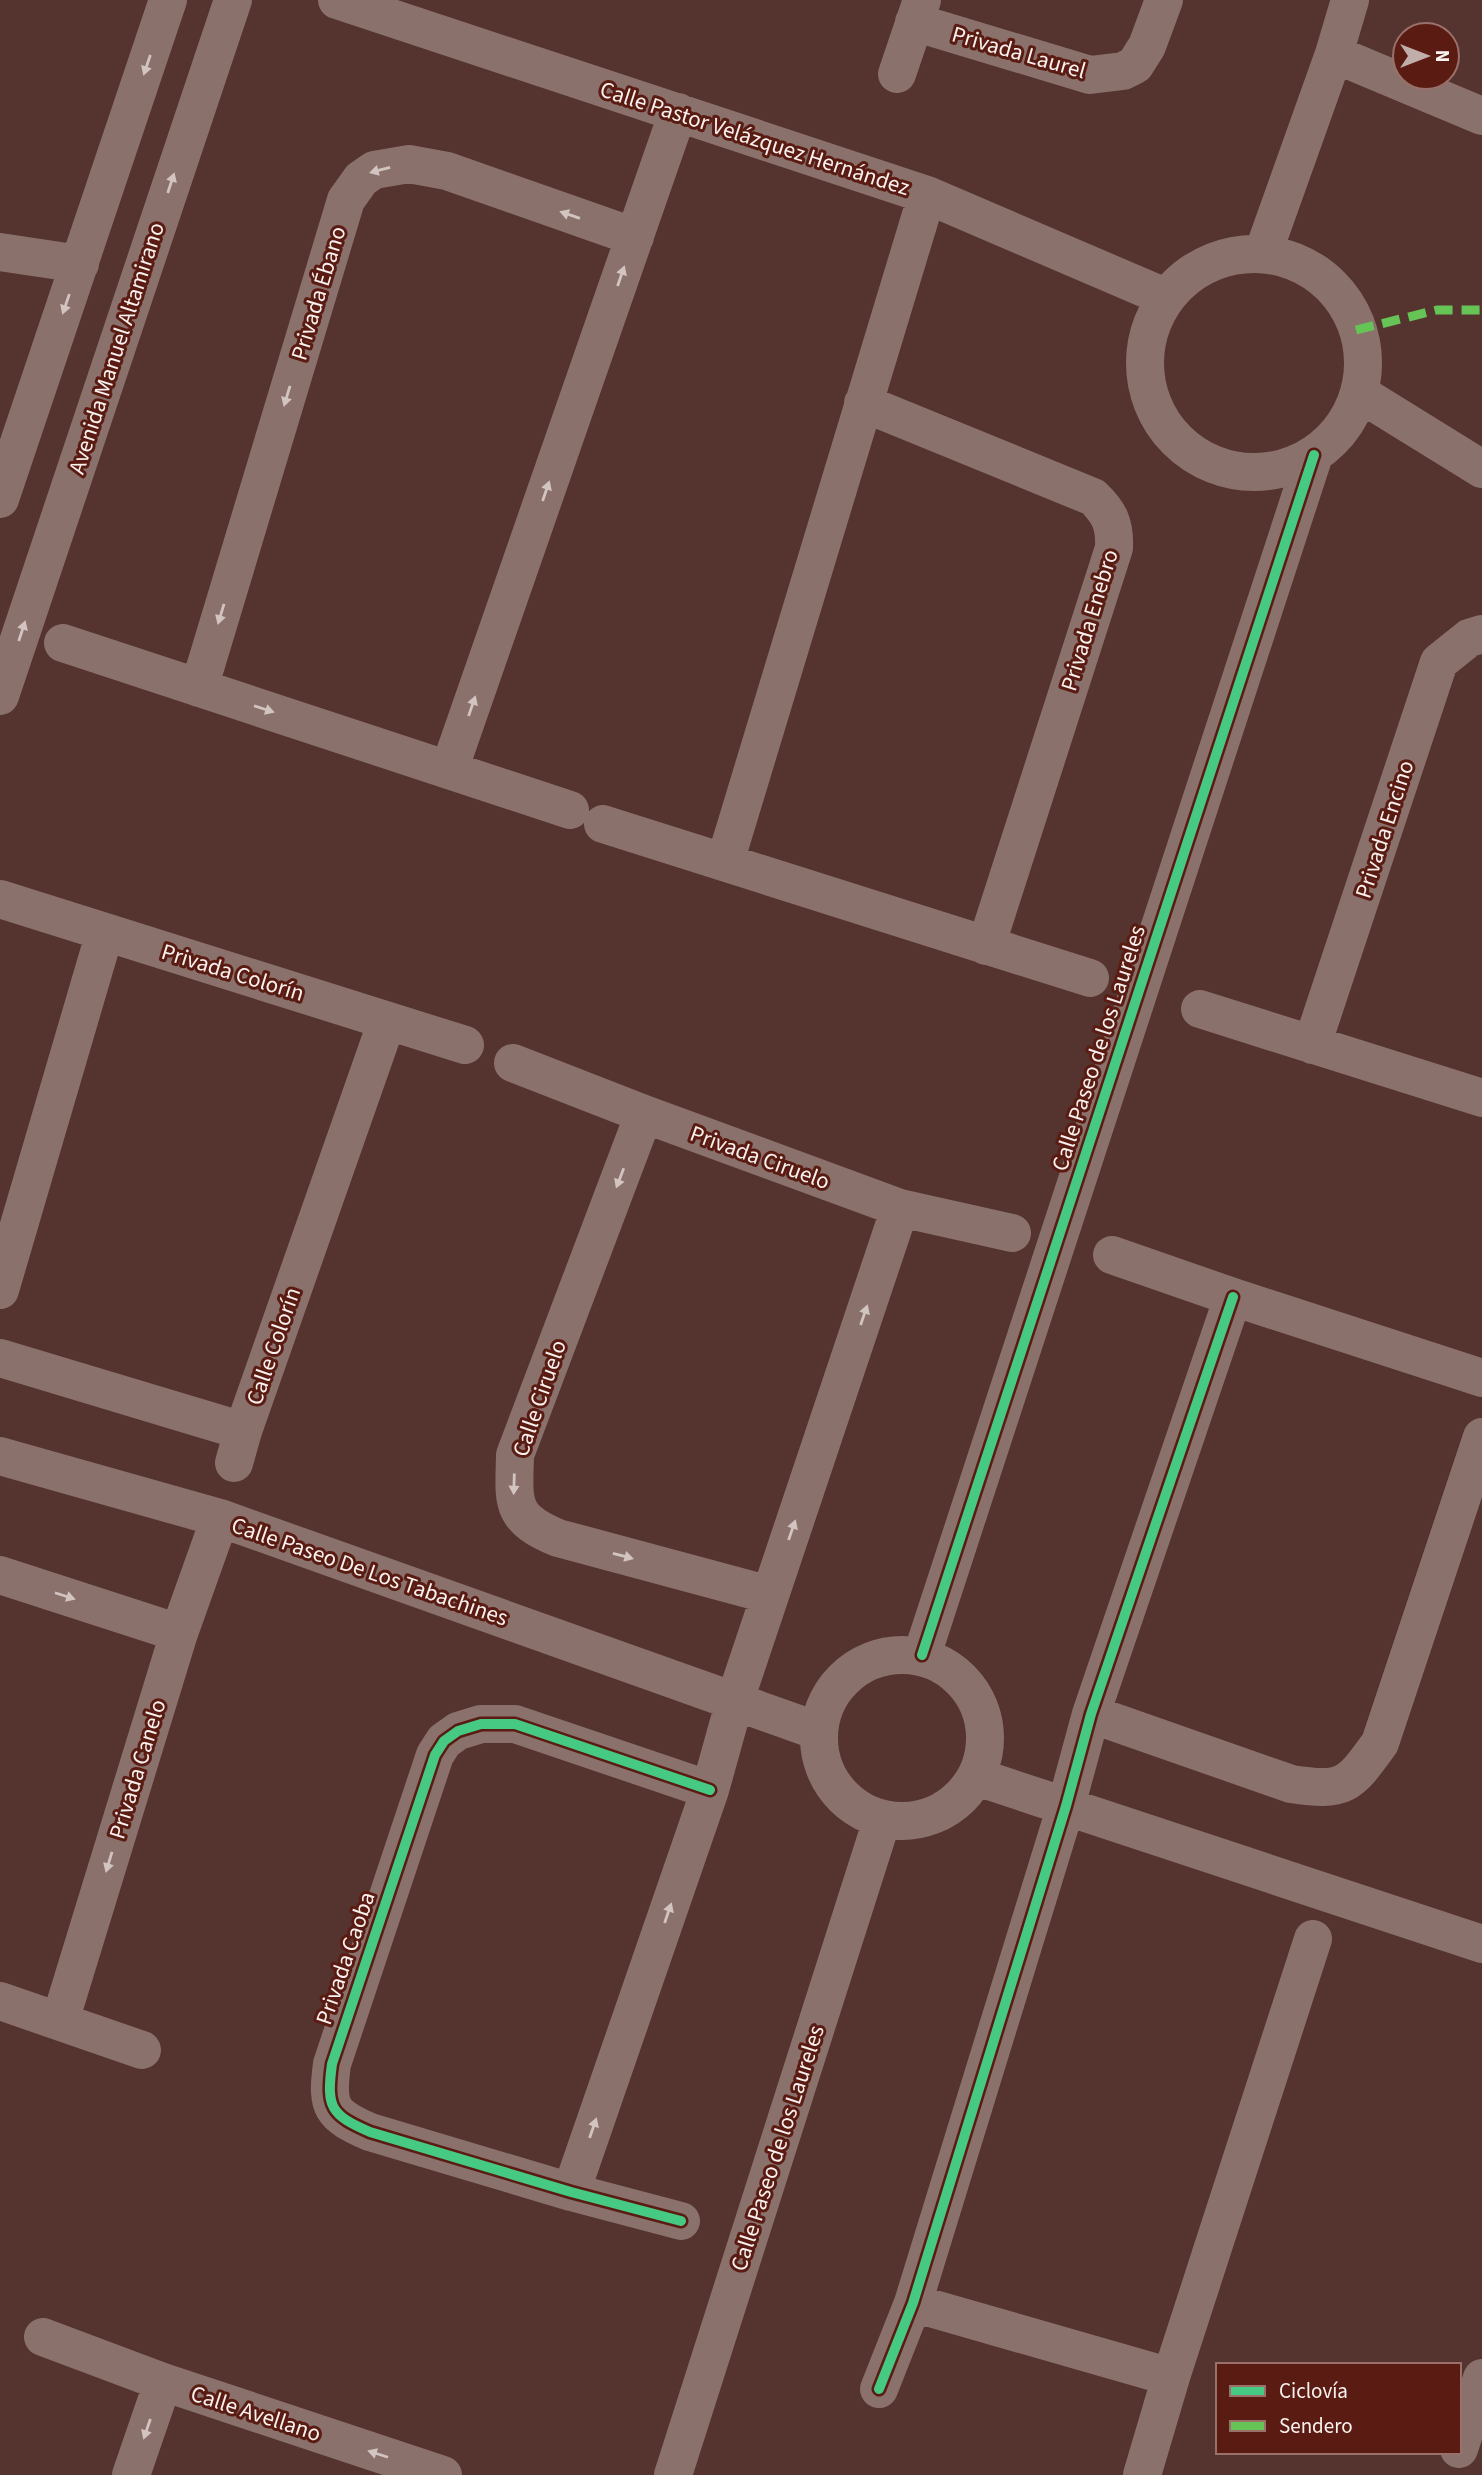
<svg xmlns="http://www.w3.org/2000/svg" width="1482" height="2475" font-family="'Source Sans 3',sans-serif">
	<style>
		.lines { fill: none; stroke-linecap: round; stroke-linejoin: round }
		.minor { stroke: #8b716c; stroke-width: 38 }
		.quiet { stroke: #66c356; stroke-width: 9; stroke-dasharray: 18 9; stroke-linecap: butt }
		.cycleway-casing { stroke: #5a1c12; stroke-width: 15 }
		.cycleway { stroke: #46c982; stroke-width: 10 }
		.oneway { fill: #d2c4c1 }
		.labels { text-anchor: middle; stroke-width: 6; stroke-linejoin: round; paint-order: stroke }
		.street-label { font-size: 23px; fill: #f9f1ef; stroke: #5a1c12 }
	</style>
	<rect width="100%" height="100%" fill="#55332e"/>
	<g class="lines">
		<path class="minor" d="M337,0L927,195L1165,297
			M914,22L1090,75L1123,71L1135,65L1147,46L1164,0
			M1334,54L1482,116
			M897,74L922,0
			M0,252L80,264
			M1263,253L1334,54L1350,0
			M1145 363a109 109 0 1 1 218 0a109 109 0 1 1-218 0Z
			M1359,393L1482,469
			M863,403L1093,497C1110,513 1115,525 1114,548L986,946
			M0,499L168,0
			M63,643L570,810
			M199,688L346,200L361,179L374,170L409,164L447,171L635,237
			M0,696L233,0
			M449,770L678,112
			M603,824L1090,978
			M725,862L927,195
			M0,899L465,1045
			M1200,1009L1482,1098
			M1312,1045L1439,662L1469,638L1482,634
			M513,1063L644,1114L900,1208L1012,1233
			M644,1114L515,1455C514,1502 509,1518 558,1538L770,1595
			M1112,1255L1233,1297L1482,1378
			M0,1290L105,932
			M0,1358L243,1431
			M0,1456L220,1518L818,1731
			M234,1463L243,1431L387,1021
			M0,1575L179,1633
			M819 1738a83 83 0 1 1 166 0a83 83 0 1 1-166 0Z
			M922,1655L1314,455
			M1091,1714L1291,1784C1345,1792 1349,1786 1380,1743L1482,1437
			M977,1777L1482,1944
			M0,2001L142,2050
			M60,2021L179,1633L220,1518
			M571,2192L710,1790L735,1700L900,1208
			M681,2221L571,2192L370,2132C331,2115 326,2108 332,2064L435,1755L444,1741L458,1731L481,1724H515L710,1790
			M913,2303L1171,2377
			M43,2337L163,2382L443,2475
			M879,2389L913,2303L1066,1806L1091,1714L1233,1297
			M1459,2449L1482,2378
			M131,2475L163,2382
			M673,2475L882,1820
			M1142,2475L1171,2377L1313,1939"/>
		<path class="quiet" d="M1356,330L1437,310H1482"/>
		<g class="cycleway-casing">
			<path id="cycleway" d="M922,1655L1314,455
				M681,2221L571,2192L370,2132C331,2115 326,2108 332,2064L435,1755L444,1741L458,1731L481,1724H515L710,1790
				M879,2389L913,2303L1066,1806L1091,1714L1233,1297"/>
		</g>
		<use href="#cycleway" class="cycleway"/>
	</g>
	<defs><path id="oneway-solid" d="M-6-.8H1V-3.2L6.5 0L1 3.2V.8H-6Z" transform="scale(1.75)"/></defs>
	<g class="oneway">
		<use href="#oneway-solid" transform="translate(147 65) rotate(109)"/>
		<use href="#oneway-solid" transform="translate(380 170) rotate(165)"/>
		<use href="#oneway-solid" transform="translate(171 183) rotate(-72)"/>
		<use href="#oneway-solid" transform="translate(570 215) rotate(-161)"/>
		<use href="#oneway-solid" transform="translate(621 276) rotate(-71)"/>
		<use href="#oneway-solid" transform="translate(66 304) rotate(109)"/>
		<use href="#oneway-solid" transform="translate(287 396) rotate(107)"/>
		<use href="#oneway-solid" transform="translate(546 491) rotate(-71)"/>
		<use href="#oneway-solid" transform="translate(221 614) rotate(107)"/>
		<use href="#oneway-solid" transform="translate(22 631) rotate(-72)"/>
		<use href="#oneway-solid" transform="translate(472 706) rotate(-71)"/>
		<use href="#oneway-solid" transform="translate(264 709) rotate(18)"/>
		<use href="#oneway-solid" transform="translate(620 1178) rotate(111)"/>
		<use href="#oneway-solid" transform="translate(864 1315) rotate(-71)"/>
		<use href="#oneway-solid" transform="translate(514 1484) rotate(92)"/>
		<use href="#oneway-solid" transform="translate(792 1530) rotate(-71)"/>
		<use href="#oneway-solid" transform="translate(623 1556) rotate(15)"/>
		<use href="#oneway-solid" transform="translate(65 1596) rotate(18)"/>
		<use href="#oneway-solid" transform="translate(109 1862) rotate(107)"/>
		<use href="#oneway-solid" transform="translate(668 1913) rotate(-71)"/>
		<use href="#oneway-solid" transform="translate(593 2128) rotate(-71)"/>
		<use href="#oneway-solid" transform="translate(147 2429) rotate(109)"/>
		<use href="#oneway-solid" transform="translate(378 2454) rotate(-162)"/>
	</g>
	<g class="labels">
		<g class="street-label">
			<text transform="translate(1019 52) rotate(16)" y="8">Privada Laurel</text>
			<text transform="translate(755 138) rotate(18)" y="8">Calle Pastor Velázquez Hernández</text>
			<text transform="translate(318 293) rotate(-73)" y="8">Privada Ébano</text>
			<text transform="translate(116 348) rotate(-72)" y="8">Avenida Manuel Altamirano</text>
			<text transform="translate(1089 620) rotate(-73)" y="8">Privada Enebro</text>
			<text transform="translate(1384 829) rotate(-72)" y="8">Privada Encino</text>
			<text transform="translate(233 972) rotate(17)" y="8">Privada Colorín</text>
			<text transform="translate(1098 1048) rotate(-72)" y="8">Calle Paseo de los Laureles</text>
			<text transform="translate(760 1157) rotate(20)" y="8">Privada Ciruelo</text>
			<text transform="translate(273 1346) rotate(-71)" y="8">Calle Colorín</text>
			<text transform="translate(539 1398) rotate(-71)" y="8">Calle Ciruelo</text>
			<text transform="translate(370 1571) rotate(19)" y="8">Calle Paseo De Los Tabachines</text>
			<text transform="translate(137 1769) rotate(-73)" y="8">Privada Canelo</text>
			<text transform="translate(345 1958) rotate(-71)" y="8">Privada Caoba</text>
			<text transform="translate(777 2148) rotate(-72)" y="8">Calle Paseo de los Laureles</text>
			<text transform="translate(256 2413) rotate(18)" y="8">Calle Avellano</text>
		</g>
	</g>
	<rect x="1216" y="2363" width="245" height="91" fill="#5a1c12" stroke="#9a716a" stroke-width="2"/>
	<rect x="1230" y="2386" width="35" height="10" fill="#46c982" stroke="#9a716a" stroke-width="2"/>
	<text x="1279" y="2398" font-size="21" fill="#f9f1ef">Ciclovía</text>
	<rect x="1230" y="2421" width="35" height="10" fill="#66c356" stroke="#9a716a" stroke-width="2"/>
	<text x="1279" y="2433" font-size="21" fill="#f9f1ef">Sendero</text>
	<g transform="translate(1426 56) rotate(90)"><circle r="33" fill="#5a1c12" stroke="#9a716a" stroke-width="2"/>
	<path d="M0-5L12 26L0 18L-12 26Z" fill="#c0aeab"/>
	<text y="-10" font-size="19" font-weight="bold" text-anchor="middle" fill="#f9f1ef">N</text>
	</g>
</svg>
